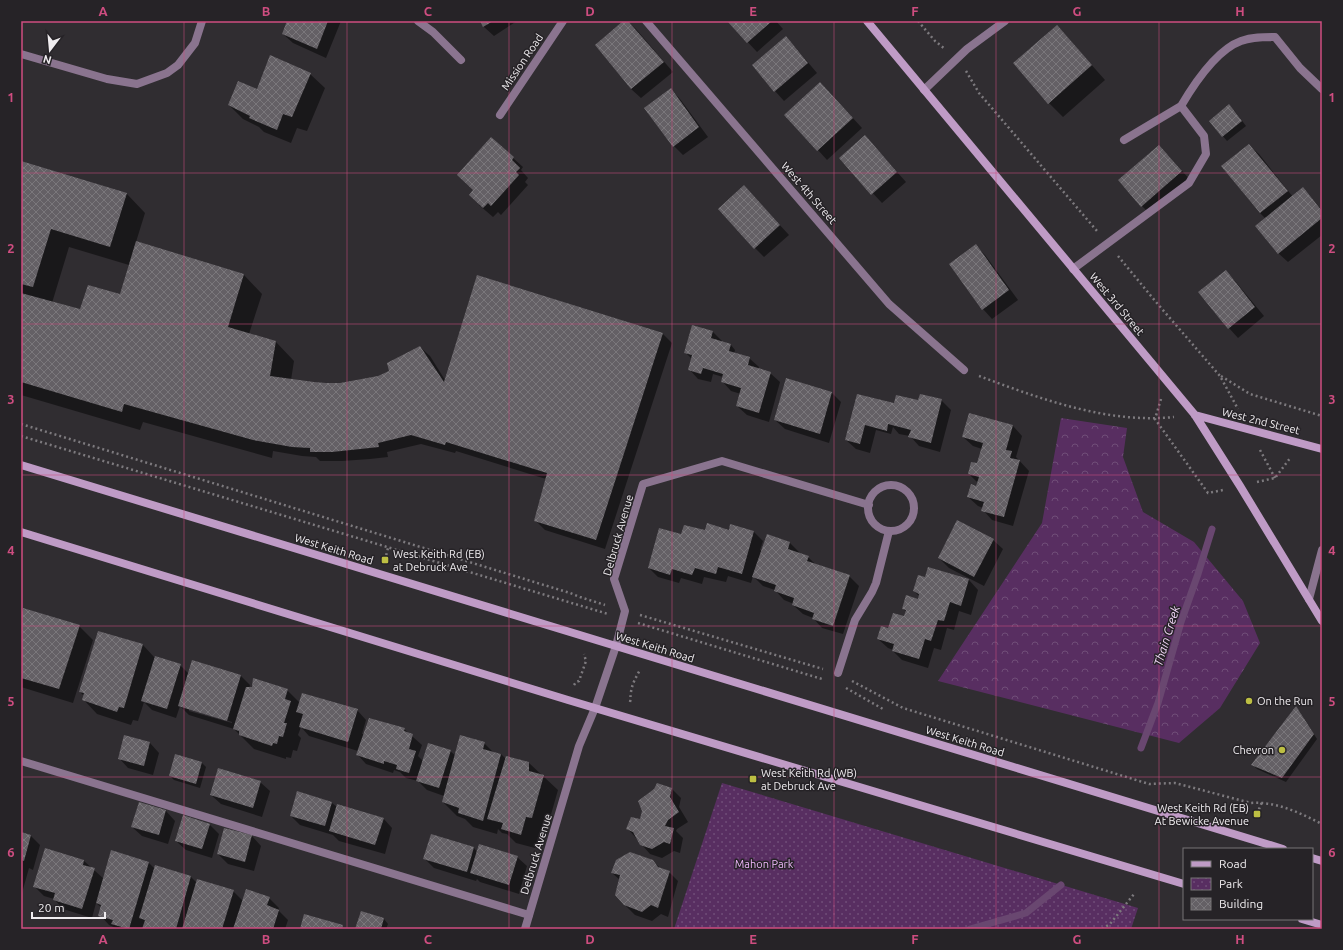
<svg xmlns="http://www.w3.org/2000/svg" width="1343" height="950" font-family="Ubuntu,sans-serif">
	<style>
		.forest { fill: url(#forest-crowns) }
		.park { fill: url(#park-dots) }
		.shadow { fill: #0007; fill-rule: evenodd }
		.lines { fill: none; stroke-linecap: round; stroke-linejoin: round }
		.stream { stroke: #694770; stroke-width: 7 }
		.building { fill: url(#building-cross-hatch) }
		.path { stroke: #7d7a7e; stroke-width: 2.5; stroke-dasharray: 2 3; stroke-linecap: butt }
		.lane { stroke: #8a748f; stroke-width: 8 }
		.street { stroke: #8a748f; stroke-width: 8 }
		.secondary { stroke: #bf9bc6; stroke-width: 8 }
		.grid { fill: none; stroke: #ce4d80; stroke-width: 1; stroke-opacity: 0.55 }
		.poi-dot { fill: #bdbf43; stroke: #262327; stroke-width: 1.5 }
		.labels { text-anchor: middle; stroke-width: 3; stroke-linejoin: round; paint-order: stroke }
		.street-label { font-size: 11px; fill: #f0edf0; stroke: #262327 }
		.poi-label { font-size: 11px; fill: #f0edf0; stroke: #262327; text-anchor: start }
		.park-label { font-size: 11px; fill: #edb5f9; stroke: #262327 }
		.water-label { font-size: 12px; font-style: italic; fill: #f5d9fb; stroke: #262327 }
		.neatline { fill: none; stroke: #ce4d80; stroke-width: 1.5 }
		.grid-label { font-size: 13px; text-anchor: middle; font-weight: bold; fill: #ce4d80 }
	</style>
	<defs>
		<pattern id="forest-crowns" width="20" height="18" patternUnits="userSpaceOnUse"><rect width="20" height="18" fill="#582e61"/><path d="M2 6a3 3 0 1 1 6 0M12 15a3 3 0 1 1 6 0" fill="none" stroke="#704d78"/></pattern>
		<pattern id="park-dots" width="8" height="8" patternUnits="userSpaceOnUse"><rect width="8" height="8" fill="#582e61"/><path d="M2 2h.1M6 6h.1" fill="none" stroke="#704d78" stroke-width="1.8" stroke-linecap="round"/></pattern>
		<pattern id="building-cross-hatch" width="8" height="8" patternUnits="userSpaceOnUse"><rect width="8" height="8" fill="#646065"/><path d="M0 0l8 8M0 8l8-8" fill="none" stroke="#7a777b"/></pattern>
	</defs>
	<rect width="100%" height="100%" fill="#302d31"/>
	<path class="forest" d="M1061,418L1127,428L1123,457L1143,512L1194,542L1243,601L1260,643L1220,708L1179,743L938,681L1042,523Z"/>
	<path class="park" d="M722,783L1138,908L1131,929H674Z"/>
	<path class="shadow" d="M288,21H341L326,58L293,43L283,34Z
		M481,21H517L494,36L484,27Z
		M625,21H627L636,29L673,72L641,98L631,89Z
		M728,21H776L783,29L757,52Z
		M1057,26L1105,80L1063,117L1049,103Z
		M795,47L817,73L784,101L775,91Z
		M310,74L325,88L307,131L297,128L291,143L264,132L259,127L243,119L229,105L257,91Z
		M671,89L680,99L708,137L683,155L674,146Z
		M829,92L862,128L827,160L818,150Z
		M1234,110L1246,126L1227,141L1210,121Z
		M1249,145L1259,154L1293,197L1303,189L1322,210V235L1288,262L1278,253L1266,219L1260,213Z
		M874,146L906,182L882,203L840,158Z
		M1168,155L1191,181L1151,215L1142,206Z
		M513,158L523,167L521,170L528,178L525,182L528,185L501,215L498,212L493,217L479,205Z
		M21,162L127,194L145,213L136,242L244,275L262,294L249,334L276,342L294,361L291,380L314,383L340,384L378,377L391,372L420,347L430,356L445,380L663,334L672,343L605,549L545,530L536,521L546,479L456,451L455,453L421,444L387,452L388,457L370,459L342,461H320L316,457L302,456L273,451L272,458L143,422L140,430L21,395ZM69,247L129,265L120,296L80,311L52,303Z
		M753,196L789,235L764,257L755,248Z
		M976,246L985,255L1018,300L992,319L983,309Z
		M1225,271L1235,281L1264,316L1238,338L1229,328Z
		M692,326L713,332L722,341V343L731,345L735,350L734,354L749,358L759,367L758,369L770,373L780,382L769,422L747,415L737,406L741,394L731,391L722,381L723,377L713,374L711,382L698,379L689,369L692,359L685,352Z
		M787,379L832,393L841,402L829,443L785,429L775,420Z
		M858,395L894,405L941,400L951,410L940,452L919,446L910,436L899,434L893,427L891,434L876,430L870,453L856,449L846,440Z
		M1013,426L1022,436L1016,457L1029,471L1013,526L992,520L983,510V508L978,506L968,497L977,487L978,483L969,474L978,465L982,449L973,446L963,437Z
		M730,531L754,532L763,541L760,550L762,551L790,543L799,552V554L808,557L816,565L849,576L859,586L843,634L822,628L813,618L803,614L793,605L794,604L784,600L775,590L763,586L753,576L751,583L728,576L726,582L704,577L702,584L681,578L679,583L658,577L649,568L682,535L706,532Z
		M993,540L1003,549L984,586L949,568L939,558Z
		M929,568L969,580L978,590L971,615L959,611L954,630L947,628L941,650L934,648L928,668L902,660L893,651V650L888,648L878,639L905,618L907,612L903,609L918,600L919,596L914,591L925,579Z
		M21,616L79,626L93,640L73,703L21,687Z
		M143,645L154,657L180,665L189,674L241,676L250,685L249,688L287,690L300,703L357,710L366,720L362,734H364L404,729L422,745L418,756L423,761L450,751L456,756L484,743L494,753L501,754L506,759L529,763L558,790L546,832L540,831L535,848L516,843L507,834L502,833L498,829L497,834L473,827L465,819L457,816L443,802L444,796L427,790L418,781L406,778L400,772L394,770L393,773L366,764L357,754L358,751L309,736L301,727L298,735L301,738L297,751L293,750L291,758L286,757V759L254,749L234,729L189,715L180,706L176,718L152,710L144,702L138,721L133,720L131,725L97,714L83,699L84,696L80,692ZM189,708L232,722V723L189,711Z
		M1296,708L1300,712L1317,739L1286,782L1257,769L1253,765Z
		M125,736L150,743L159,753L153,775L128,768L119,758Z
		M202,763L206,767L200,788L174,780L170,776Z
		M260,782L270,791L262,817L221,804L211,795Z
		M672,789L681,798L679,807L688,822L677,829L676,831L683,838L680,853L674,851L662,858L650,854L628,829L641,820Z
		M298,792L332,803L337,807L383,818L392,828L385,854L339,841L333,835L300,825L291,816Z
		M139,803L166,811L175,821L168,844L142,836L132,827Z
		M210,825L219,834L212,858L186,850L176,841Z
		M21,833L31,836L40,845L33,870L29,868L22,893Z
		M252,836L261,846L254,871L228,864L218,854Z
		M431,836L474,848L477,852L517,857L527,866L519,894L480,882L477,879L476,881L434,868L425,859Z
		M84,861L104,879L149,863L155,869L191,877L197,883L233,891L243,901L269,898L279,908L278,910L288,920L285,929H143L142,928L141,929H118L109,925L100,915L102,908L96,903L92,918L63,909L54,899L44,896L34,886Z
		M653,861L662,870L669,872L678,881L668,917L661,914L652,921L635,915L625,905L620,880L612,873Z
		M361,913L384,919L388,924L386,929H356Z"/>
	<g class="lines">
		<path class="stream" d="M1141,748L1158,703L1181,622L1198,574L1212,529
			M970,929L1026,913L1061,885"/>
	</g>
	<path class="building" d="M287,21H328L317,49L282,34Z
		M480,21H493L483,27Z
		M623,21H628L664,62L631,89L595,45Z
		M727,21H772L747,43Z
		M1057,25L1092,65L1048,104L1013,63Z
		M786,36L808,63L774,92L752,65Z
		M270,55L311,73L292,117L283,114L277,130L249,118L250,116L228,105L238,81L257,89Z
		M820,82L853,118L817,151L784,115Z
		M671,88L699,127L673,147L644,108Z
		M1229,104L1242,121L1222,137L1209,121Z
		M865,135L897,172L871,195L839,158Z
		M491,137L514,157L512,160L520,168L516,172L519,175L491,206L488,203L483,208L469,195L473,190L457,175Z
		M1249,144L1288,191L1260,213L1221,166Z
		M1159,145L1182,171L1141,207L1118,180Z
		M21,161L127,193L110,247L51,229L33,287L21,284Z
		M744,185L780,225L754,249L718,209Z
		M1303,187L1322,211V218L1278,254L1255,226Z
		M136,241L244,274L228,327L276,341L270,376L314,382L326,383H340L378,376L389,371L387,363L420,346L444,382L477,275L663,333L596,540L534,521L547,473L446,442L445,445L411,435L378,443L379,447L332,452H310V448L292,447L253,440L124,404L122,412L21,382V293L80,309L88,285L120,294Z
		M976,244L1009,290L982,310L949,264Z
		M1226,270L1255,307L1228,329L1198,292Z
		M692,325L713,331L711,338L731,344L729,351L750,357L748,365L771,372L759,413L736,406L741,388L721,382L723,374L703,368L701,374L688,370L692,355L684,353Z
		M786,378L832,392L820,434L774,420Z
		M857,394L894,403L896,395L918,400L920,394L942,399L931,443L908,437L911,430L888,424L887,431L865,425L860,444L845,440Z
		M969,413L1013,425L1006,450L1012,451L1010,458L1020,460L1004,517L981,511L984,502L967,497L971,484L976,486L979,477L968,474L971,462L977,463L983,443L962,437Z
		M957,520L994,539L974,577L938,558Z
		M707,523L729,530L730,524L754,531L742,574L718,567L716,574L695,568L692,575L672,569L670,575L648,568L659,528L681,534L684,525L705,530Z
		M767,534L790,542L788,549L809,556L807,561L850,575L833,626L812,619L814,613L792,605L794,598L774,591L776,585L752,577Z
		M928,567L969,579L961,606L950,602L944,621L938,620L931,641L925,639L919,659L892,651L894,644L877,639L881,626L888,628L893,613L904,616L906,610L902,609L906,595L918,599L919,594L913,591L918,575L925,577Z
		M23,608L80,625L59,689L21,678V616Z
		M98,631L143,644L124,708L119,707L117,712L82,700L84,693L79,692Z
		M155,656L181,664L167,709L141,701Z
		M192,660L241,675L227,721L178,706Z
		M253,678L288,689L285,699L291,701L284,723H287L283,737L279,736L277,744L273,743L272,746L239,735V731L233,729L246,687H252Z
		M302,693L358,709L348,742L299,727L303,714L296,712Z
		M1296,706L1314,734L1282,778L1251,765Z
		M369,718L405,728L404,731L413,734L409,749L416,751L409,773L396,769L397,765L384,761V764L356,755Z
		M124,735L150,742L144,766L118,759Z
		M460,735L485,742L483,749L501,754L483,821L458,813L459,808L442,802Z
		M428,743L451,750L439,788L416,781Z
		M175,754L202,762L196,784L169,776Z
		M506,756L529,762V771L544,775L532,818L526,817L521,835L501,829L503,823L487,819Z
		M218,768L261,781L253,808L210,795Z
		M657,783L672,788L670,797L679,812L668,820L665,826L674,828L670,844L664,842L652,849L640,845L633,832L626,829L631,817L640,819L642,811L638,801L654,789Z
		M297,791L332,802L325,826L290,816Z
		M139,802L166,810L159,835L131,827Z
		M337,804L384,818L375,845L329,831Z
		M183,815L210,824L202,849L175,841Z
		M224,828L252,835L245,862L217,854Z
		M21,832L31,835L24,861L21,860Z
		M431,834L474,847L467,872L423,859Z
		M479,844L518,856L509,885L470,873Z
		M45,848L84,860L83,865L95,868L82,909L53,900L55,893L33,887Z
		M111,850L149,862L129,929L111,924L113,920L98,916L101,905L96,903Z
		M630,852L653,860L658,867L670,871L658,908L651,905L642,912L624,905L615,895L620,875L611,873L616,860Z
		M155,865L191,876L176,929H142L145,920L139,918Z
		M197,879L234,890L222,929H182Z
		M246,889L270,897L267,905L279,910L273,929H233Z
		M361,911L384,918L381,929H355Z
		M304,914L343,925L342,929H300Z"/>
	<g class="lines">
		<path class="path" d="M918,21L935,41L945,49
			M966,71L979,93L1097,231
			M1118,256L1156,302L1220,376L1238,409
			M979,376C1041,399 1108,424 1174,417
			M1221,376L1250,394L1322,416
			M1161,399L1155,419L1208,493L1223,490
			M21,424L570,593L580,597L605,605
			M21,436L608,614
			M1260,450L1275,478
			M1257,482L1275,478L1291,457
			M385,560L388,548
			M640,615L823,669
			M638,623L822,679
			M852,681L903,708L1149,784L1175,783L1251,803C1276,801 1300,813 1322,824
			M574,685L576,682L579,681L586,661L584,654
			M846,688L883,709
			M630,702C631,698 630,696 631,692C632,684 636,677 640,670
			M1257,814L1262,802
			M1102,929L1110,924L1134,894"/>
		<path class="lane" d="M1124,140L1181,106
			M1073,269L1189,183L1206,154L1204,136L1181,106C1194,84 1216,50 1241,41C1252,37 1263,37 1275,37L1300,68L1322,89
			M1309,599L1322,550
			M838,673L855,620L872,592L876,583L889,531
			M21,761L529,915"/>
		<path class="street" d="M418,21L433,32L461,60
			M646,21L889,304L964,370
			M21,54L107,79L137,84L167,73L178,65L195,43L202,21
			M924,90L967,49L1005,21
			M500,115L563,21
			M868 508a23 23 0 1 1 46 0a23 23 0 1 1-46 0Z
			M525,929L579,746L595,708L616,646L625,611L614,579L643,484L722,461L869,505"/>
		<path class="secondary" d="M867,21L1195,415L1240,486L1322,621
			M1195,415L1322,449
			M21,465L1283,849
			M21,532L568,700L1184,884
			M1312,858L1322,861
			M1302,919L1322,925"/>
	</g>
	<path class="grid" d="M184,21V929M347,21V929M509,21V929M672,21V929M834,21V929M996,21V929M1159,21V929M21,173H1322M21,324H1322M21,475H1322M21,626H1322M21,777H1322"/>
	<g class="poi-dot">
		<rect x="381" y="556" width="8" height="8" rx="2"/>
		<circle cx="1249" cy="701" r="4"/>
		<circle cx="1282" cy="750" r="4"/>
		<rect x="749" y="775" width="8" height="8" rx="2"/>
		<rect x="1253" y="810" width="8" height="8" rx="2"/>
	</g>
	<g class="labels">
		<g class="street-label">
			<text transform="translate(522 62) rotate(-56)" y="4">Mission Road</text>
			<text transform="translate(809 193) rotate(49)" y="4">West 4th Street</text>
			<text transform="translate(1117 304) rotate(50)" y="4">West 3rd Street</text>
			<text transform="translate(1261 421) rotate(14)" y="4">West 2nd Street</text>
			<text transform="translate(618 535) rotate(-74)" y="4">Delbruck Avenue</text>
			<text transform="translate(334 549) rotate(17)" y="4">West Keith Road</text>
			<text transform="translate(655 647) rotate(17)" y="4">West Keith Road</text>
			<text transform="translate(965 741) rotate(17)" y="4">West Keith Road</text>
			<text transform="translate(536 854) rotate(-73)" y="4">Delbruck Avenue</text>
		</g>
		<g class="poi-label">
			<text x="393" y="558">West Keith Rd (EB)<tspan x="393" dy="13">at Debruck Ave</tspan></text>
			<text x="1257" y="705">On the Run</text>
			<text x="1274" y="754" text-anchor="end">Chevron</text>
			<text x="761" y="777">West Keith Rd (WB)<tspan x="761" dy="13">at Debruck Ave</tspan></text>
			<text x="1249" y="812" text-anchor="end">West Keith Rd (EB)<tspan x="1249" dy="13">At Bewicke Avenue</tspan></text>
		</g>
		<g class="park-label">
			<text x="764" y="868">Mahon Park</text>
		</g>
		<g class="water-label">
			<text transform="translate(1167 636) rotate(-73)" y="4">Thain Creek</text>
		</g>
	</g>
	<rect width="1343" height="950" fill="none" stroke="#262327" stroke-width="44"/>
	<rect x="1183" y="848" width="130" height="72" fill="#262327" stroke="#777477"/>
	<rect x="1191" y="861" width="20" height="6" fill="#bf9bc6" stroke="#777477"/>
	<text x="1219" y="868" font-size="12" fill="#f0edf0">Road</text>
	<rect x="1191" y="878" width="20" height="12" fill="url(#park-dots)" stroke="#777477"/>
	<text x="1219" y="888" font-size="12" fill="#f0edf0">Park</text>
	<rect x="1191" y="898" width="20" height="12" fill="url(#building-cross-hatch)" stroke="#777477"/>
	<text x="1219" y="908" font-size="12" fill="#f0edf0">Building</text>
	<g transform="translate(50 50) rotate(196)" stroke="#262327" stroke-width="3" paint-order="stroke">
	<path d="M0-3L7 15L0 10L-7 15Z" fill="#f0edf0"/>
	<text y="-6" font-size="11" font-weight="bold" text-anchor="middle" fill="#f0edf0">N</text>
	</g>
	<path d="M32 912v6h73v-6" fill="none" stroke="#f0edf0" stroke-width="2"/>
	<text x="38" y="912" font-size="12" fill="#f0edf0" stroke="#262327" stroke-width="3" paint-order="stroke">20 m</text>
	<rect x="22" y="22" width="1299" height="906" class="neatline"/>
	<g class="grid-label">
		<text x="103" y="16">A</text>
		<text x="266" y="16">B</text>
		<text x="428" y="16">C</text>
		<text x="590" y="16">D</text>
		<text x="753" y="16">E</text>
		<text x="915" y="16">F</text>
		<text x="1077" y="16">G</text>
		<text x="1240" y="16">H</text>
		<text x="11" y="102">1</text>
		<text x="1332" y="102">1</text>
		<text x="11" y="253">2</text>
		<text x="1332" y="253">2</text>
		<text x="11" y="404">3</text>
		<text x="1332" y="404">3</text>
		<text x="11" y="555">4</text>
		<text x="1332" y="555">4</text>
		<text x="11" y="706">5</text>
		<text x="1332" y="706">5</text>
		<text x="11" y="857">6</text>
		<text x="1332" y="857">6</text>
		<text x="103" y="944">A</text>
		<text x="266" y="944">B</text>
		<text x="428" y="944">C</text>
		<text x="590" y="944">D</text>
		<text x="753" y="944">E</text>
		<text x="915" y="944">F</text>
		<text x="1077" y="944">G</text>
		<text x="1240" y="944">H</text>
	</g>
</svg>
